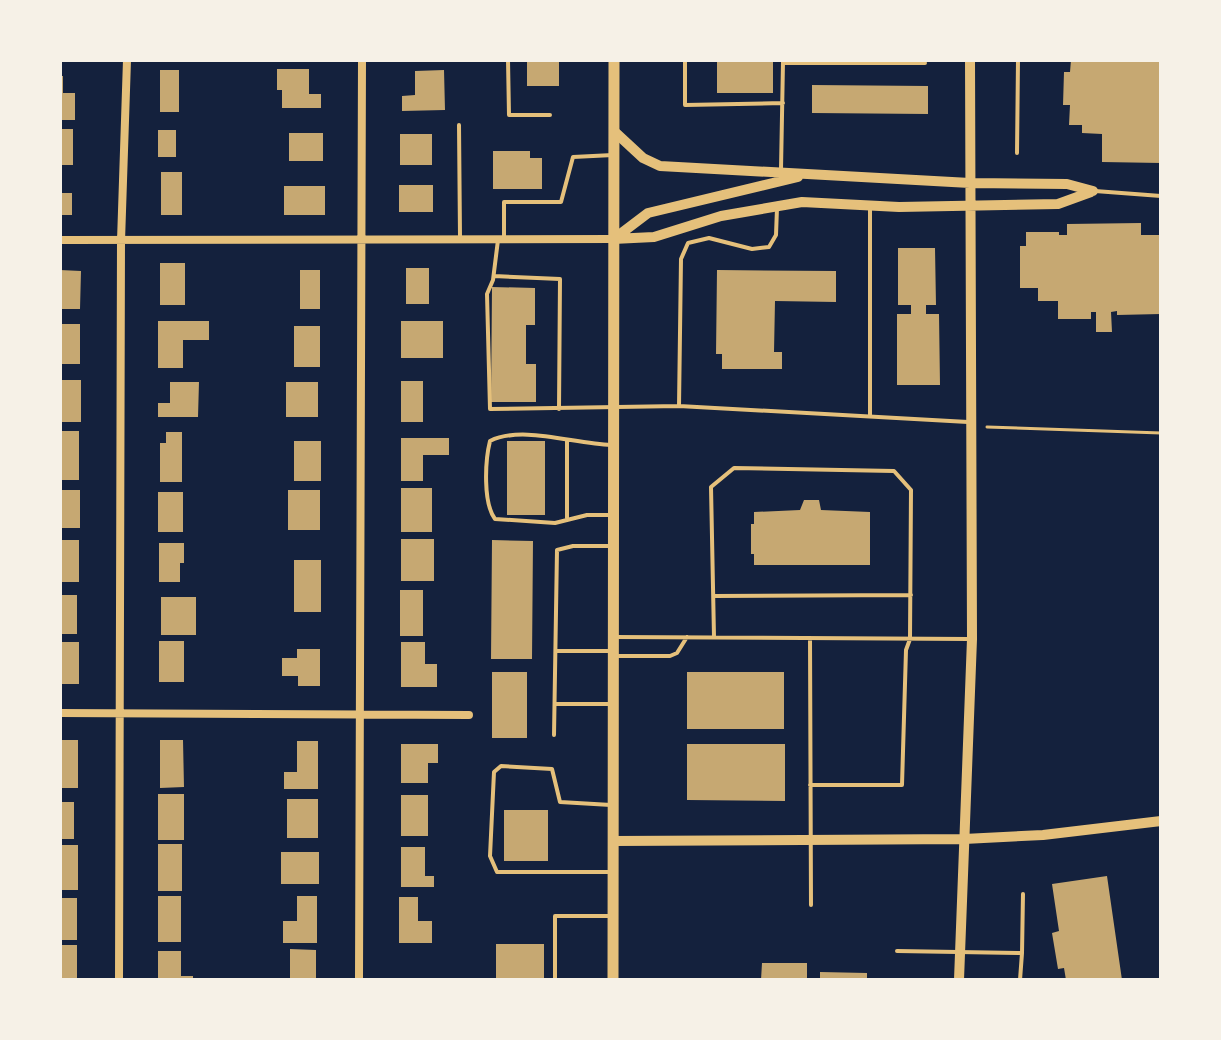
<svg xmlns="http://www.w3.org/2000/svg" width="1221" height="1040" font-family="Lato,sans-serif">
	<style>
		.building { fill: #c6a872 }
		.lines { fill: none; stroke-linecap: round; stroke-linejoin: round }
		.path { stroke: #e5c07b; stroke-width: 3 }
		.service { stroke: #e5c07b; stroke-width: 4 }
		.minor { stroke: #e5c07b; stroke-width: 8 }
		.tertiary { stroke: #e5c07b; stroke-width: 10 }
		.secondary { stroke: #e5c07b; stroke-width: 11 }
	</style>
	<rect width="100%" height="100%" fill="#14213d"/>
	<path class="building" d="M527,60H559V86H527Z
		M717,60H773V93H717Z
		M1071,60H1161V163L1102,162V134L1082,133V125H1069L1070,105H1063L1064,72H1070Z
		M277,69H309V94H321V108H282V90H277Z
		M160,70H179V112H160Z
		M444,70L445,110L402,111V96L415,95V71Z
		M60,76H63V93H75V120H60Z
		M812,85L928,86V114L812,113Z
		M60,129H73V165H60Z
		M158,130H176V157H158Z
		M289,133H323V161H289Z
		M400,134H432V165H400Z
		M493,151H530V158H542V189H493Z
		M161,172H182V215H161Z
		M399,185H433V212H399Z
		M284,186H325V215H284Z
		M60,193H72V215H60Z
		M1141,223V235H1161V314L1117,315V311L1111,312L1112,332H1096V312H1091V319H1058V301H1038V288H1020V246H1026V232H1059V235H1067V224Z
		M898,248H935L936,305H926V314H939L940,385H897V314H911V305H898Z
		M160,263H185V305H160Z
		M406,268H429V304H406Z
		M60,270L81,271L80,309H60Z
		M300,270H320V309H300Z
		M717,270L836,271V302L775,301L774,352H782V369H722V354H716Z
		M492,287L535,288V325H526V364H536V402H491Z
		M158,321H209V340H183V368H158Z
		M401,321H443V358H401Z
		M60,324H80V364H60Z
		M294,326H320V367H294Z
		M60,380H81V422H60Z
		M401,381H423V422H401Z
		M170,382H199L198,417H158V403H170Z
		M286,382H318V417H286Z
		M60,431H79V480H60Z
		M166,432H182V482H160V443H166Z
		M401,438H449V455H423V481H401Z
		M294,441H321V481H294Z
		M507,441H545V515H507Z
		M401,488H432V532H401Z
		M60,490H80V528H60Z
		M288,490H320V530H288Z
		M158,492H183V532H158Z
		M804,500H819L821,510L870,512V565H754V554H751V524H754V512L800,510Z
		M401,539H434V581H401Z
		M60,540H79V582H60Z
		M492,540L533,541L532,659H491Z
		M159,543H184V563H180V582H159Z
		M294,560H321V612H294Z
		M400,590H423V636H400Z
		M60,595H77V634H60Z
		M161,597H196V635H161Z
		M159,641H184V682H159Z
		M60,642H79V684H60Z
		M401,642H425V664H437V687H401Z
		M297,649H320V686H298V676H282V658H297Z
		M492,672H527V738H492Z
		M687,672H784V729H687Z
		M60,740H78V788H60Z
		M160,740H183L184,787L160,788Z
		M297,741H318V789H284V772H297Z
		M401,744H438V763H428V783H401Z
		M687,744H785V801L687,800Z
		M158,794H184V840H158Z
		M401,795H428V836H401Z
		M287,799H318V838H287Z
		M60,802H74V839H60Z
		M504,810H548V861H504Z
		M158,844H182V891H158Z
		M60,845H78V890H60Z
		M401,847H425V876H434V887H401Z
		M281,852H319V884H281Z
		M1107,876L1122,980H1066L1064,968L1058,969L1052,933L1059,931L1052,884Z
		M158,896H181V942H158Z
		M297,896H317V943H283V921H297Z
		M399,897H418V921H432V943H399Z
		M60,898H77V940H60Z
		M496,944H544V980H496Z
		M60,945H77V980H60Z
		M290,949L316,950V980H290Z
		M158,951H181V976H193V980H158Z
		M762,963H807V980H761Z
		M820,972L867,973V980H820Z"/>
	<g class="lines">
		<path class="path" d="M987,427L1161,433"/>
		<path class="service" d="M508,60L509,115H550
			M685,60V105L783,103
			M783,63H925
			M459,125L460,237
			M1017,153L1018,60
			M781,169L783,62
			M1095,191L1161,196
			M504,237V202H561L573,157L613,155
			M498,240L493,280L487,294L490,409L679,406L681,259L688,243L709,238L752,249L769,247L776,235L777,208
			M494,276L560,279L559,409
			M679,406L968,422
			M870,415V208
			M567,441V518
			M611,445C574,444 522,425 490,441C485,461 483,503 495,519L555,523L587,515H613
			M714,596L911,595
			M614,637L969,639
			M714,637L711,487L734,468L894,471L911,490L910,639L906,650L902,785H810
			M810,638L811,905
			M556,651H613
			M615,656H670L677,653L687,637
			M555,704H612
			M554,735L557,550L573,546H613
			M610,872H497L490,856L494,772L501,766L552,769L560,802L611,805
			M897,951L1022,953L1020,980
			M1022,953L1023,894
			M555,980V916H612"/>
		<path class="minor" d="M60,240L613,239
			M60,713L469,715
			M119,980L121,241L127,60
			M359,980L362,60"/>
		<path class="tertiary" d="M616,133L643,158L660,166L970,183L1067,184L1093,191
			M615,238L648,213L798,177
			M613,239L654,237L721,216L802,202L899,207L1058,204L1091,192
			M613,841L964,839L1043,835L1161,821
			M959,980L972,639L970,60"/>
		<path class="secondary" d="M613,980L614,60"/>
	</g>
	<rect width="1221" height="1040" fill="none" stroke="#f6f1e7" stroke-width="124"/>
</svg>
